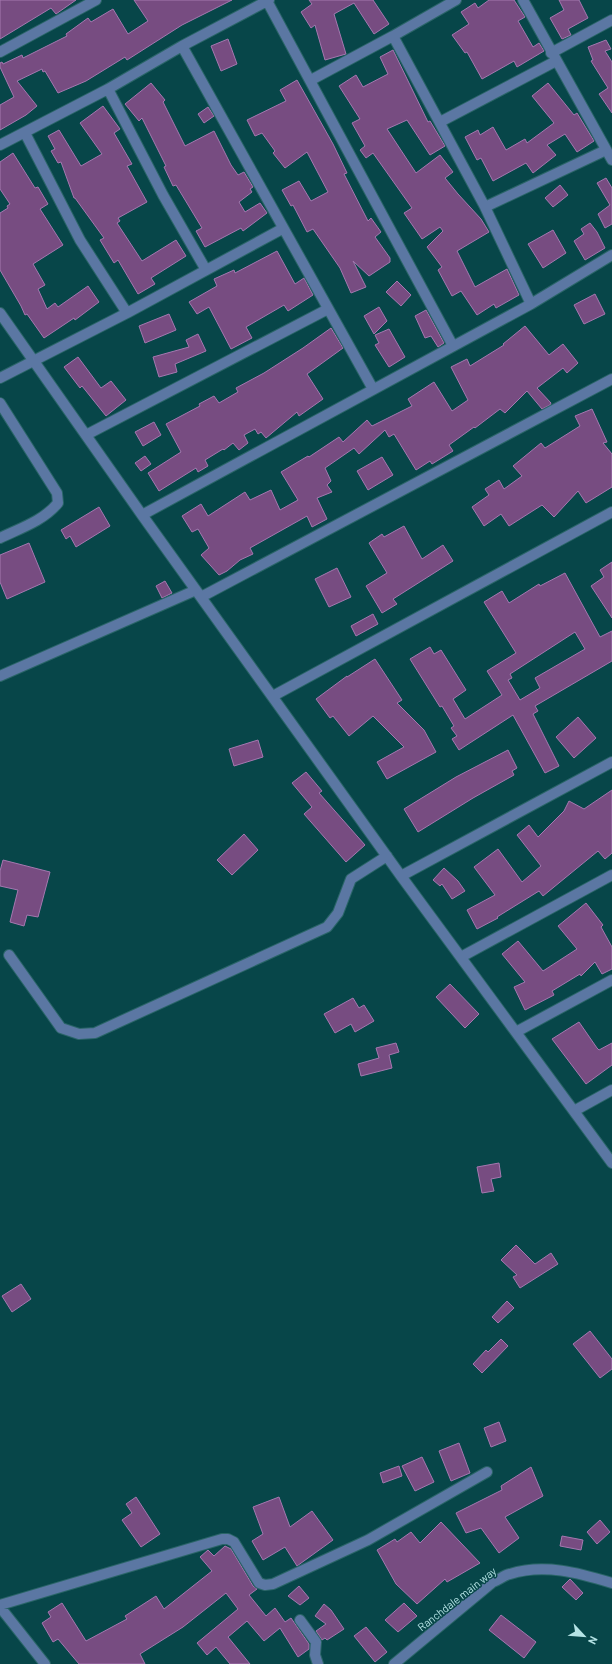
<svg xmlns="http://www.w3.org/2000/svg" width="612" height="1664" font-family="Barlow,sans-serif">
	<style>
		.building { fill: #774c81; stroke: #a578b0; fill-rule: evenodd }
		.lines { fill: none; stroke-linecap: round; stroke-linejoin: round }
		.minor-casing { stroke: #2a6568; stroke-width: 12 }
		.minor { stroke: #5b77a3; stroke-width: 10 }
		.labels { text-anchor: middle; stroke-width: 3; stroke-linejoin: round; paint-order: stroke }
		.street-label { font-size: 11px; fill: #b5e3e5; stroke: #074649 }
	</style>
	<rect width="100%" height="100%" fill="#074649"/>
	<path class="building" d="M0,0H76L56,14L51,8L0,39Z
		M134,0H232L182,25L127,60L125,57L86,81L58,93L45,71L43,72L42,69L17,81L37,106L26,115L0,130V105L14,97L0,67V63L2,62L3,64L22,55L23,58L67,36L66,34L88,18L91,22L113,9L128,34L148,21Z
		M309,0H373L389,24L374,34L354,3L334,14L346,54L325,60L315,25L311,28L301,12L312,4Z
		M489,0H514L525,17L518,21L533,47L539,43L544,51L517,67L514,61L482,79L467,52L465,53L452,35L469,24L461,12L475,3L478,8Z
		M559,0H579L588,18L568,29L571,35L562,39L550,18L564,10Z
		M228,39L237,64L221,71L211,46Z
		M606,40L611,49L605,51L612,62V113L599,94L608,88L591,61L593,60L588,47Z
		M393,50L428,122L430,121L445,146L430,155L407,120L387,129L416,173L440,155L453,172L445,178L458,194L481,219L489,232L457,251L475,287L507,269L519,295L496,308L494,304L477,315L461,291L452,296L438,270L442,267L427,247L443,231L440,227L422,239L404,213L412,208L373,153L366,158L360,150L365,146L352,123L360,119L339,86L356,75L363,87L388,74L380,57Z
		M297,80L333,144L347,173L344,174L368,221L371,218L381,232L375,237L390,258V262L369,276L353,261L366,287L351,293L340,268L313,229L307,232L293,205L291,206L282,190L299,181L311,201L328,192L307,152L285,168L273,153L275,151L262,133L255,136L247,120L286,101L280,90Z
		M151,83L165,100L163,102L185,146L214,131L231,165L238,175L244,172L253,187L250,189L252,192L239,202L245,212L260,203L267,213L243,231L241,228L205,247L196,231L202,228L176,185L173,186L164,167L166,166L142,118L139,121L125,104Z
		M548,83L574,115L577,113L594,141L577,152L565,134L547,145L556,155L533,173L526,163L493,181L481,158L477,160L465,137L478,130L480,135L493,127L506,150L525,139L527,143L554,123L532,96Z
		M103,106L120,129L114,133L132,164L127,166L147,202L118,218L120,221L117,223L142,261L176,240L186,256L151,278L155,284L138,294L118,260L114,263L100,240L104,238L75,198H74L61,162L58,163L51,151L55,149L48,136L59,130L81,166L102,154L80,123Z
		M208,107L214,116L204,123L198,114Z
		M13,153L35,188L38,187L48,204L40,209L63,245L33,264L45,285L38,289L47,309L55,303L58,307L88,286L99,302L75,320L74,318L44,338L27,314L25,315L21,306L0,270V213L8,208L7,206L10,204L0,189V162Z
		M606,178L612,188V224L605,228L598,214L610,205L597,183Z
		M560,185L568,195L553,207L545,198Z
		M590,223L597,232L605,248L585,260L574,241L584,234L581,229Z
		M553,230L566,253L543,268L528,244Z
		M277,251L295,284L304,278L313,295L288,311L284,305L246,327L252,338L231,349L209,307L197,314L189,302L217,286L214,279L234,270L235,273Z
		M397,281L411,295L401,306L386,292Z
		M595,294L605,314L584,324L574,305Z
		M379,307L387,321L374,334L364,316Z
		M426,310L444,343L438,347L431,336L425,338L415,316Z
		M169,314L176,330L145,343L139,326Z
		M525,326L549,355L563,344L578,363L567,373L563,368L537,388L551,403L550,405L542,409L527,391L505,413L500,409L475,428L474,427L449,445L453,451L432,464L430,461L416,470L394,434L389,437L385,430L359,454L354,448L325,468L331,481L327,485L332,492L317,498L327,519L312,527L307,516L250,548L253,554L240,560L227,571L219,575L201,555L209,548L198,529L192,532L182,516L201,504L208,516L245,492L250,500L271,490L280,510L298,500L281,472L308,456L309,457L339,437L343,442L367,420L372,426L412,406L408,399L434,382L452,411L468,400L451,367L467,359L470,366L504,345L503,344Z
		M331,328L343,348L307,374L323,399L299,416L297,412L266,438L261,432L258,434L255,429L244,435L248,443L239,450L233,443L224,450L223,449L205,460L208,466L198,472L196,468L159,491L148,473L181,452L166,424L200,406L199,404L214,396L219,403L238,392L236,388L264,373L303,348Z
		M389,329L405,357L389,367L375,345L379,343L375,335Z
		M198,334L206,351L175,364L177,372L159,377L153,357L189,347L186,340Z
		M78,357L101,388L111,381L126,400L106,416L82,386L80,388L64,367Z
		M592,409L607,442L603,443L612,454V487L586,503L578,491L554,517L542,505L509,526L501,514L484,526L472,507L489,495L485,489L499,480L504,489L522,476L513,466L541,443L545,448L580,426L575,416Z
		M154,422L161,435L143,446L135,432Z
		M145,456L151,464L141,471L135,463Z
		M382,457L393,475L368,490L357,471Z
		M99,507L110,526L76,547L70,536L66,539L61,530Z
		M404,526L422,559L443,545L453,561L393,599L397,604L382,613L366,586L387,573L369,543L382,534L384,537Z
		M29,543L45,582L7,599L0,582V555Z
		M612,562V618L591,586L604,577L600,570Z
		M337,568L351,597L329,607L315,579Z
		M565,573L600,637L612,631V661L535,706L538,711L533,714L559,766L545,773L513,715L459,750L452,739L457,736L451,728L454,726L442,706L440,707L410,659L430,647L434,654L441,650L466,690L453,699L465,719L502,695L487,671L516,653L484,602L502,591L509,603L539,584L540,586ZM575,632L585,649L535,678L540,688L520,700L508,680L512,678L510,674Z
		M165,581L172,593L162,598L156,586Z
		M373,614L378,624L356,636L351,626Z
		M375,659L402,700L397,703L424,730L436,752L387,779L377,762L404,747L373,716L349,736L333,716L330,718L316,699L347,676V677Z
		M578,717L596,738L574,758L556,737Z
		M258,740L263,757L234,766L229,749Z
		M508,750L517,768L512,771L514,775L473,798L418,832L404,809L456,777Z
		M306,772L322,791L319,793L365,845L346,862L304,814L312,807L292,783Z
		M612,790V853L605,859L598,851L543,896L539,891L497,917L498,918L477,929L467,910L495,895L474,867L498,849L522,882L541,866L517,835L529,825L538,837L564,811L569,801L584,809Z
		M244,834L258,850L232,875L217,860Z
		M3,860L50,872L38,917L27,915L24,926L10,922L18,890L0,886V871Z
		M444,868L458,881L465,891L452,899L442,884L440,886L433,880Z
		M586,903L603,925L601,927L612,947V969L602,974L595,962L581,976L580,974L552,991L554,995L525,1010L514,987L525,982L502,954L518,941L543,971L577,949L558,926Z
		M450,984L479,1014L465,1028L436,997Z
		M353,998L359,1008L364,1005L374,1021L355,1032L351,1024L335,1033L324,1014Z
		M579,1022L597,1048L599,1050L612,1043V1065L586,1084L552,1039Z
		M396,1043L399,1052L389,1055L392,1068L361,1076L358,1064L379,1058L376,1048Z
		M499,1163L501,1177L491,1179L494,1191L482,1193L477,1167Z
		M516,1245L535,1264L551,1253L558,1264L520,1288L513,1277L517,1275L501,1260Z
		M21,1284L31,1299L12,1312L2,1296Z
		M507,1301L514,1308L498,1323L492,1317Z
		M590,1331L612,1359V1369L600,1378L573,1344Z
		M501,1339L508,1346L482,1373L473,1364L486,1350L488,1352Z
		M499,1422L506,1441L491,1447L484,1428Z
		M459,1443L470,1473L451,1481L439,1451Z
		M422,1457L434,1482L415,1491L402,1466Z
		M399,1466L402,1476L383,1483L380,1473Z
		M531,1467L543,1496L505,1517L519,1538L499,1553L481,1528L466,1533L456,1513L502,1490L501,1486Z
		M136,1497L160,1534L141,1547L122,1520L132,1513L126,1504Z
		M279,1497L290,1527L312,1511L333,1540L297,1566L285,1547L263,1560L252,1541L263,1534L253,1507Z
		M600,1520L610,1532L597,1544L587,1532Z
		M441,1522L480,1563L447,1582L445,1579L417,1604L396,1584L377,1550L395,1539L397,1542L411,1532L420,1543Z
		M562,1536L583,1540L581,1550L560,1546Z
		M225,1546L231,1549L253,1586L257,1589L249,1595L266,1616L275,1608L285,1622L291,1618L309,1644V1649L298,1657L280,1628L264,1641L247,1621L228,1637L250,1664H230L216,1647L207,1655L197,1643L238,1609L226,1593L183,1627L140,1654L145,1664H79L58,1639L53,1642L42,1623L51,1617L48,1612L62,1603L86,1641L127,1619L125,1616L156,1596L164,1609L212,1571L200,1557L208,1550L214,1556Z
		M570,1579L583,1593L576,1600L562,1587Z
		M299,1586L309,1598L300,1605L288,1596Z
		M404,1603L417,1616L398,1632L385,1620Z
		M324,1604L331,1610L344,1629L327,1640L325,1638L322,1640L316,1631L326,1624L315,1616Z
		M501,1615L536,1642L524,1658L489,1630Z
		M366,1627L387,1652L375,1662L354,1636Z"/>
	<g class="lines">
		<g class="minor-casing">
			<path id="minor" d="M523,0L612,160
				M267,1L453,346
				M393,36L485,207L531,304
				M182,46L373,389
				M0,52L96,0
				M551,53L612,20
				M311,80L393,36L456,0
				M108,89L163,195L206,270
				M440,122L556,61
				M25,133L80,240L127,313
				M0,145L108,89L182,46L269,0
				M485,207L606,150
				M0,313L142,515L401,876L612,1163
				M0,378L127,313L282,229
				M0,403L57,493L58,503C43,521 21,528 0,538
				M86,435L328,309
				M142,515L531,304L612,255
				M201,597L612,379
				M0,676L196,590
				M273,696L612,512
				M401,876L612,762
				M9,955L61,1028L79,1034L95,1033L327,927L338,913L351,879L387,856
				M461,957L612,875
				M516,1032L612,980
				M574,1111L612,1090
				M0,1605L222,1539H228L234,1542L259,1583L265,1585L273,1584L368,1540L487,1472
				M0,1607L45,1664
				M300,1620L316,1642L315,1655L318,1664
				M394,1664L493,1582C499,1580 504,1575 510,1574C544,1563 579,1573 612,1583"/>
		</g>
		<use href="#minor" class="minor"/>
	</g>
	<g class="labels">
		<g class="street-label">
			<text transform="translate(457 1599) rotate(-38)" y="4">Ranchdale main way</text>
		</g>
	</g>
	<g transform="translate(584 1636) rotate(116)" stroke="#074649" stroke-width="3" paint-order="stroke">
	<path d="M0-3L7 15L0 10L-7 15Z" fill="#b5e3e5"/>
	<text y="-6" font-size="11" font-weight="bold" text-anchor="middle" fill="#b5e3e5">N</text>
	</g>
</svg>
